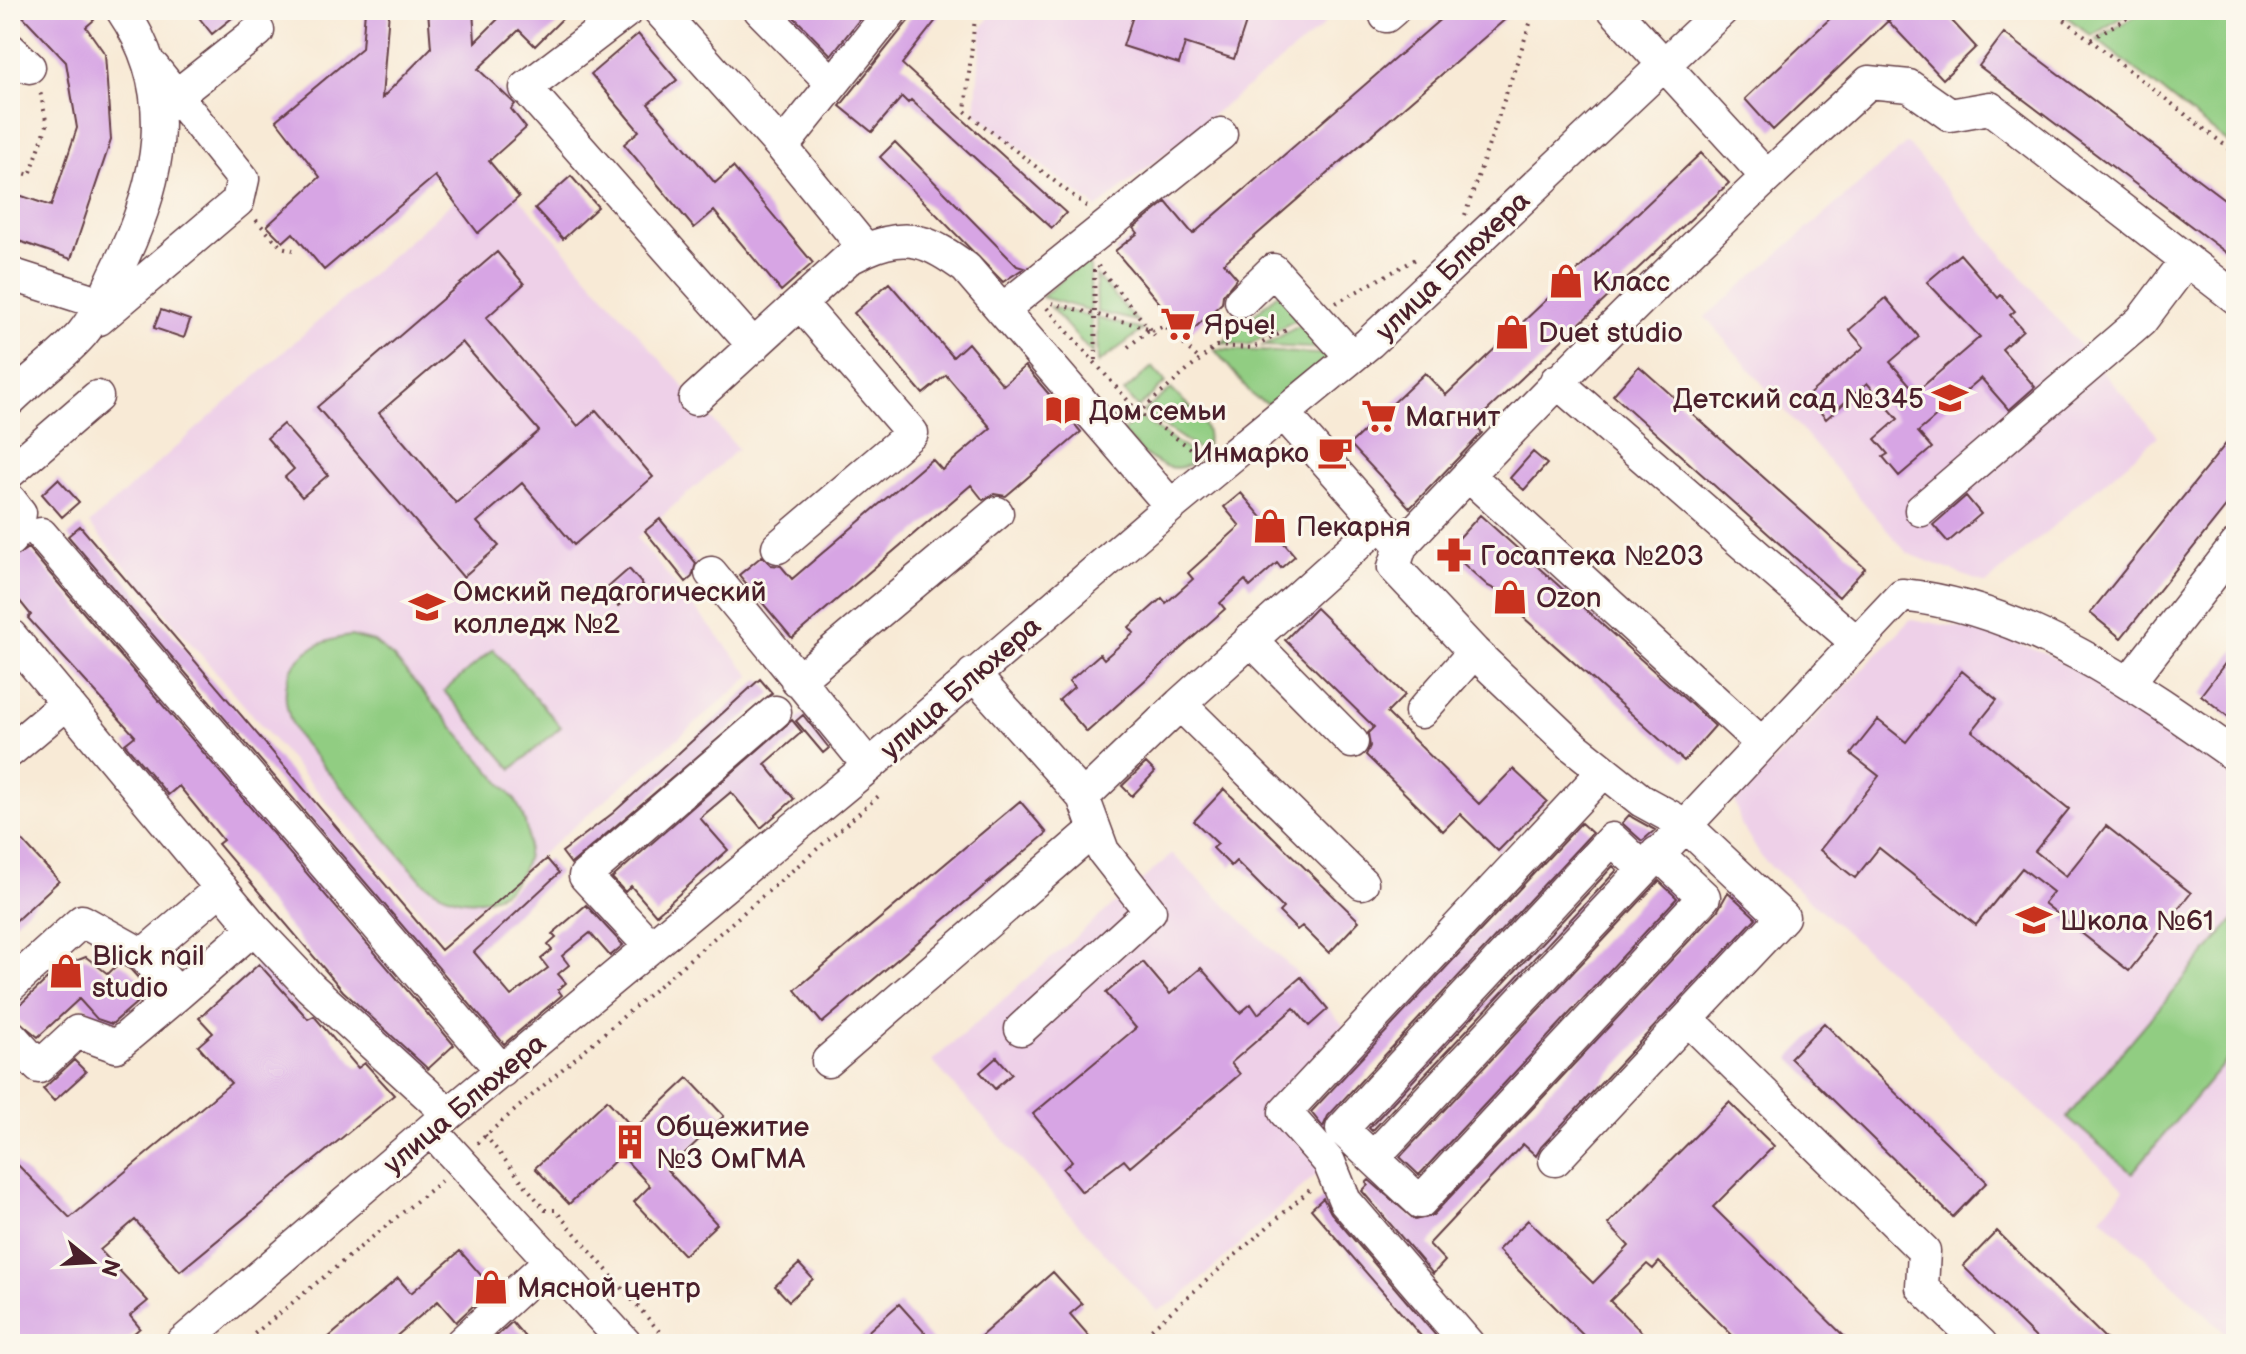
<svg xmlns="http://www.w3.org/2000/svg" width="2246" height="1354" font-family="'Balsamiq Sans',sans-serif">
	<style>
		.built { fill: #eed0e8 }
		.green { fill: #91cd82; stroke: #6e7656; stroke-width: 2 }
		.building { fill: #d7a5e4; fill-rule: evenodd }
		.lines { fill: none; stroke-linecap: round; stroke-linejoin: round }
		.minor-casing { stroke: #643d45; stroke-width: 35 }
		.path { stroke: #643d45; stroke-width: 4; stroke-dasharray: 2 6; stroke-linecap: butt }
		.minor { stroke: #fff; stroke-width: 32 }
		.labels { text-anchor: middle; stroke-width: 6; stroke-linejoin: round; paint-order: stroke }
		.street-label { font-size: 28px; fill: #4a1f2b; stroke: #fbf7ec }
		.poi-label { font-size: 28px; fill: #4a1f2b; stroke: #fbf7ec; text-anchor: start }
	</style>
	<rect width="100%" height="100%" fill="#fbf7ec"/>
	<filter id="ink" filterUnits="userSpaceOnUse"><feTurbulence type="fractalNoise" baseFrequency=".0125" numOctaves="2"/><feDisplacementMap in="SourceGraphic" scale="16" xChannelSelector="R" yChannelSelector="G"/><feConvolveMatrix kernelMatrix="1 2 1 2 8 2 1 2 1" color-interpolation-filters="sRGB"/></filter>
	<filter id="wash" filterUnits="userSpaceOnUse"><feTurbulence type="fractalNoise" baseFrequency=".006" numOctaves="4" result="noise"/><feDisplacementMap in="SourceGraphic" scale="32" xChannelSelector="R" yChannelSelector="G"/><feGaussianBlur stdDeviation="1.8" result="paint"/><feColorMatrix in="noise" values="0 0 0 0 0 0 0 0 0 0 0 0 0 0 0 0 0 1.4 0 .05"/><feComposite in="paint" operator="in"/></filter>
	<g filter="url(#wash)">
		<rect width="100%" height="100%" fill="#f8ead6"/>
		<path class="built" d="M994,10H1333L1321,28L1097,208L975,113L982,28Z
			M1907,143L2158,436L1986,584L1907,553L1705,317Z
			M519,197L738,449L637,538L751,676L443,938L89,524L454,201L478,233Z
			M1911,619L1989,633L2045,653L2161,719L2236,779V1334L2232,1339L2101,1217L2124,1189L1903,983L1762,858L1741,824L1735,802Z
			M1172,854L1301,977L1344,1026L1270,1109L1322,1169L1178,1300L1157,1311L932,1061Z"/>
		<path class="green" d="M2058,10H2134L2091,36Z
			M2147,10H2212L2236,29V149L2096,39Z
			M1085,260L1090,267L1091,311L1042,297Z
			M1096,276L1098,278L1137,321L1097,312Z
			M1281,291L1302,317L1248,345L1222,343Z
			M1050,307L1091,316L1093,355Z
			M1097,318L1143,330L1098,363Z
			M1306,322L1332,349L1263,346Z
			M1214,349L1340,355L1271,405L1255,398Z
			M1152,367L1166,382L1138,408L1124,392Z
			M1171,389C1189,408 1218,424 1204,453L1143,412Z
			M1139,417L1200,458C1170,484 1142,453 1122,432Z
			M351,636L374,642L393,657L516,801C556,873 488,933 422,881L299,738C269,686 291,643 351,636Z
			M493,649L561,727L512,769L444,691Z
			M2236,917V1049L2132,1173L2067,1117Z"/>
		<g id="blocks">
			<path class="building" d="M17,10H84L94,20L86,27L105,54L111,140L71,259L10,238V192L51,206L77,128L66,62Z
				M193,10H242L212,34Z
				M365,10H389L382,98L431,48L428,10H473L475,42L503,14L499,10H571L535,46L519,30L478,69L515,104L511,109L526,128L489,161L519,197L478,233L435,176L324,270L293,233L283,242L267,226L320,177L276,120L362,48Z
				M787,10H867L831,55Z
				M917,10H944L902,64L1066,213L1052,228L911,100L908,103L902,97L872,132L840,106Z
				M1135,10H1166L1183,16L1185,10H1250L1234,59L1185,43L1179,64L1123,46Z
				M1451,10H1516L1224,263L1237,278L1223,295L1222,303L1187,335L1115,251L1138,233L1134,228L1166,202L1193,234Z
				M1839,10H1878L1888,21L1773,130L1745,99Z
				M1900,10H1942L1976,47L1943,79L1888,21Z
				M2004,33L2236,208V260L1979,66Z
				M638,34L677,80L648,104L715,183L733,167L813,263L781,291L714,211L694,228L624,144L639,131L591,74Z
				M895,142L1017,266L1024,268L1003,282L880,157Z
				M1701,153L1729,183L1473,424L1482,433L1410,508L1350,444L1425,373L1446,395Z
				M571,176L598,207L563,239L535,208Z
				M497,252L524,284L486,318L578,426L596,410L653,477L574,545L522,483L477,522L499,546L463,577L317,407ZM462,342L539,431L456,503L379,413Z
				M1960,254L1998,298L2001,295L2015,311L2010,315L2023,330L2002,349L2035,387L2009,410L1981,378L1918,432L1932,448L1899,476L1883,457L1888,454L1875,439L1898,419L1867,383L1826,419L1807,396L1864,347L1849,330L1886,298L1919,337L1890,362L1916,392L1980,337L1927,282Z
				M889,283L953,357L968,343L1003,385L1025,366L1081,432L1006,496L994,494L983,500L971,485L792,638L739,575L762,556L771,565L781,566L792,579L932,459L942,470L991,428L946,375L923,394L854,313Z
				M161,310L190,320L184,338L154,328Z
				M1639,366L1865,568L1839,597L1613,395Z
				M283,424L328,475L302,497L285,477L294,469L267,438Z
				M2236,431V494L2121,638L2090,613Z
				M1533,452L1547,464L1524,490L1510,478Z
				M58,479L79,502L62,517L42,494Z
				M1241,493L1295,556L1281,568L1277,563L1250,587L1245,580L1220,603L1225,609L1087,732L1059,700L1074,687L1069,681L1100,654L1104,659L1134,633L1129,627L1162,598L1166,603L1193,579L1188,573L1240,526L1224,507Z
				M1966,496L1981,514L1948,542L1933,525Z
				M1480,515L1715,726L1684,761L1514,609L1520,602L1488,586L1448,550Z
				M660,519L696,563L692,577L686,582L645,531Z
				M80,526L441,950L547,859L559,873L474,952L511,996L548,968L541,959L552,950L548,945L556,938L552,934L586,905L623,945L610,956L590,933L562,956L569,965L558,974L566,983L558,990L562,995L504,1044L68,536Z
				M28,548L454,1045L428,1069L343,991L218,844L223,840L179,786L168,795L125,744L135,736L28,618L31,615L10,589V560Z
				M629,569L643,585L618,606L605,590Z
				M1316,608L1405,695L1387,713L1479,804L1513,769L1547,801L1498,851L1460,814L1443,831L1366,755L1370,746L1368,733L1374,727L1285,640Z
				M2236,649V723L2201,695Z
				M1962,671L1997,700L1972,731L2069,809L2035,851L2066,876L2106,826L2191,893L2129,971L2044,903L2053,892L2022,868L1976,925L1879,848L1855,878L1820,850L1879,776L1851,754L1878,720L1906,742Z
				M760,679L772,693L571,864L562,852L613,813Z
				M803,715L829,748L823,753L796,721Z
				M792,720L802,732L765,764L794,799L761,828L731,792L700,818L728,850L656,915L631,886L625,892L612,878Z
				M1146,763L1155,772L1132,796L1122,786Z
				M1224,789L1359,921L1329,953L1302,926L1297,930L1279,912L1283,908L1236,861L1231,866L1213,848L1218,844L1194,821Z
				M1020,801L1047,833L822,1023L795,990Z
				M1629,815L1633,818L1655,830L1642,841L1622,823Z
				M1581,823L1592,833L1328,1116L1323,1127L1311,1112Z
				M10,827L59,881L10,926Z
				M1613,866L1617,870L1372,1131L1369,1128Z
				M1659,881L1677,898L1419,1175L1400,1157Z
				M1728,892L1756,918L1541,1147L1536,1156L1523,1144L1429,1244L1445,1261L1433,1274L1362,1191L1368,1185L1366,1183L1369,1180L1415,1220L1433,1215L1718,910Z
				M86,957L108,974L119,963L131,970L150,991L112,1024L97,1019L79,999L38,1037L10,1014L60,967Z
				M1143,962L1170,994L1201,968L1240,1013L1251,1004L1258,1014L1301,977L1328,1009L1309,1026L1294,1008L1231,1063L1240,1074L1130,1167L1124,1160L1082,1192L1063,1169L1072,1161L1033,1114L1136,1028L1106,993Z
				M259,964L308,1019L314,1016L358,1068L365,1063L394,1095L180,1271L135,1220L100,1250L148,1301L130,1316L140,1328L122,1344H26L10,1328V1157L70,1218L231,1083L198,1046L213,1033L199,1018Z
				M1824,1023L1987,1182L1953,1217L1790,1058Z
				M997,1057L1012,1074L995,1089L980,1072Z
				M74,1060L86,1072L54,1101L43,1089Z
				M688,1078L724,1116L667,1170L717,1224L684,1255L634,1202L650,1186L621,1155L569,1204L535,1168L607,1100L634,1129Z
				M1729,1102L1774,1146L1713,1207L1852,1344H1741L1659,1262L1653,1269L1647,1264L1610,1301L1654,1344H1592L1498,1250L1528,1220L1593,1283L1629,1246L1608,1224Z
				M1323,1198L1331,1213L1443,1344H1428L1311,1209Z
				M1997,1231L2111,1344H2042L1963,1266Z
				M460,1251L492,1288L456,1322L438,1301L387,1344H321L398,1278L411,1293Z
				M799,1264L813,1279L789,1301L775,1286Z
				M1053,1272L1082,1304L1070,1314L1096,1344H972Z
				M899,1304L935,1344H854Z
				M512,1322L531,1344H488Z"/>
		</g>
	</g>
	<g filter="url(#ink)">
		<use href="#blocks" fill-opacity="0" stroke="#643d45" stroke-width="2"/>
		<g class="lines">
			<g class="minor-casing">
				<path id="minor" d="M628,10L526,88L754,346
					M659,10L782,147L866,250C908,231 931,242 966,268L1171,506
					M760,10L832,83
					M1614,10L1766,176
					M1386,16L1393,10
					M10,49L29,67
					M159,100L177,95L258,31
					M782,147L892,10
					M10,274L101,303
					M1241,301L1273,270L1352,357
					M1002,310L1221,134
					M99,319L238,201L243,179L153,67
					M1556,381L1856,642
					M695,399L848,259L866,250
					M10,400C33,377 61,358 82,334C97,316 107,291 117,270C160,183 180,95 122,10
					M1284,414L1401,546L1394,567L1474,652L1573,746L1642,801L1684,824L1783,917L1555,1160
					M10,472L97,397
					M1468,475L1761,743
					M10,500L20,513L17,532L10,540
					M1921,510L2141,321L2187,260
					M41,534L502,1071
					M1401,546C1551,386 1706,231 1869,82L1909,86L1950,115L1990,108L2236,298
					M778,547L912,433L800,303
					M711,573L869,766
					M10,635L254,928L310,987L449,1114
					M1250,639L1352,742
					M973,674L1083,797L1103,851L1150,911L1021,1029
					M797,681L997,513
					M2130,681L2236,545
					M1180,704L1362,883
					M1421,712L1474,652
					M10,751L67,703
					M1083,797L1180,704L1380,524
					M1643,868L1612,839L1342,1129L1420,1202L1704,897L1657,853
					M221,888L143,955L178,994L254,928
					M651,947L585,876L775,712
					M10,986L82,921L143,955
					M1688,1019L1924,1251L1922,1287L1981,1344
					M10,1035L39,1067L77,1032L116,1046L178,994
					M828,1061L1094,830
					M431,1130L626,1344
					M1373,1158L1902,595C2027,608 2137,686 2236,756
					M181,1344L449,1114L869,766L1171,506L1369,343L1722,10
					M460,1344L551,1260
					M1468,1344L1345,1201L1329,1162L1285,1112L1604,771"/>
			</g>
			<path class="path" d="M981,10L975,18L965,111L1090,209
				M2052,10L2236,154
				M2091,39L2140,10
				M10,169L30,175L47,125L40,91
				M1465,215L1533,15
				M256,220L281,247L293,250
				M1098,266L1156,337
				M1094,270L1096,362
				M1052,303L1148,328
				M1336,303L1416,259
				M1047,308L1138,412L1195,451
				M1152,331L1164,326L1199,359
				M1128,347L1151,328
				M1131,419L1216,346L1253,348L1290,328
				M485,1135L545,1210H555L670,1344
				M477,1143L882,793
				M242,1344L441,1181
				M1149,1344L1150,1330L1312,1188"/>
			<use href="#minor" class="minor"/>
		</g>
	</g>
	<defs>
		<g id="shop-bare" transform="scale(2.76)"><path d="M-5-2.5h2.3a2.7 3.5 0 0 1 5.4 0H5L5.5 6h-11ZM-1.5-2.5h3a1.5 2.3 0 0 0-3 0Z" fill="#c8321e" stroke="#fbf7ec" stroke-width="2.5" paint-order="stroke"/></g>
		<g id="supermarket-bare" transform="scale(2.76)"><path d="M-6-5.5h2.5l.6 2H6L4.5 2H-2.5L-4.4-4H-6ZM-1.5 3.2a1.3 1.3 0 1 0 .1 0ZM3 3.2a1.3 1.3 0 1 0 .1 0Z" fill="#c8321e" stroke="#fbf7ec" stroke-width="2.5" paint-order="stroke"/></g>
		<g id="school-bare" transform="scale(2.76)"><path d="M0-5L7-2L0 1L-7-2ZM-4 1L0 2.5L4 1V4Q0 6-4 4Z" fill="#c8321e" stroke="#fbf7ec" stroke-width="2.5" paint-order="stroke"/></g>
		<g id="library-bare" transform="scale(2.76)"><path d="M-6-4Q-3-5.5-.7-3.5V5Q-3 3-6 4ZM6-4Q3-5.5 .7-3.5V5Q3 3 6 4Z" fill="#c8321e" stroke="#fbf7ec" stroke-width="2.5" paint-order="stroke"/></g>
		<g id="cafe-bare" transform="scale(2.76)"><path d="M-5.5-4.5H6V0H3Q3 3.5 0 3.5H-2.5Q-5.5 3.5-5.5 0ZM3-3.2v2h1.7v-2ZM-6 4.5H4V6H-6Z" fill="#c8321e" stroke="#fbf7ec" stroke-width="2.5" paint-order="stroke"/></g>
		<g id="pharmacy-bare" transform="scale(2.76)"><path d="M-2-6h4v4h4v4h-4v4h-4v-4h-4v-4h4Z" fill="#c8321e" stroke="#fbf7ec" stroke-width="2.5" paint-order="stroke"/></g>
		<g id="university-bare" transform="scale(2.76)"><path d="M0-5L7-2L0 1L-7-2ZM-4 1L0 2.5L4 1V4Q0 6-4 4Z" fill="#c8321e" stroke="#fbf7ec" stroke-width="2.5" paint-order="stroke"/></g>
		<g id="building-bare" transform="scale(2.76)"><path d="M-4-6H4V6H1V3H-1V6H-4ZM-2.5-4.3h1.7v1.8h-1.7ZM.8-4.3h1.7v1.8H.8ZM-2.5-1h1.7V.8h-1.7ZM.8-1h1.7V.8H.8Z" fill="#c8321e" stroke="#fbf7ec" stroke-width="2.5" paint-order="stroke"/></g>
	</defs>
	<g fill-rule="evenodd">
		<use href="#shop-bare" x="1566" y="281"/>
		<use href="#supermarket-bare" x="1178" y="324"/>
		<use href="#shop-bare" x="1512" y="332"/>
		<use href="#school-bare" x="1950" y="398"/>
		<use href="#library-bare" x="1063" y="410"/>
		<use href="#supermarket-bare" x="1379" y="416"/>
		<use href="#cafe-bare" x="1335" y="452"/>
		<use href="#shop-bare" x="1270" y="526"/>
		<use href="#pharmacy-bare" x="1454" y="555"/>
		<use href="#shop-bare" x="1510" y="597"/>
		<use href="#university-bare" x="427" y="607"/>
		<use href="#school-bare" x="2034" y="920"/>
		<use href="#shop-bare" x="66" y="971"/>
		<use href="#building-bare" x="630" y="1142"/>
		<use href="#shop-bare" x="491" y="1287"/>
	</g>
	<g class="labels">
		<g class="street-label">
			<text transform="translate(1452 265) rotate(-44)" y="10">улица Блюхера</text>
			<text transform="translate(960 687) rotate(-41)" y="10">улица Блюхера</text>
			<text transform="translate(464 1103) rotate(-40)" y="10">улица Блюхера</text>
		</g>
		<g class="poi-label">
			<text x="1592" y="291">Класс</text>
			<text x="1204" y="334">Ярче!</text>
			<text x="1538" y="342">Duet studio</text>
			<text x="1924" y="408" text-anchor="end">Детский сад №345</text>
			<text x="1089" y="420">Дом семьи</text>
			<text x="1405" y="426">Магнит</text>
			<text x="1309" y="462" text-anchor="end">Инмарко</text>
			<text x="1296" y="536">Пекарня</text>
			<text x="1480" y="565">Госаптека №203</text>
			<text x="453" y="601">Омский педагогический<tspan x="453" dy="32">колледж №2</tspan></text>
			<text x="1536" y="607">Ozon</text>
			<text x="2060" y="930">Школа №61</text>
			<text x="92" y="965">Blick nail<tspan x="92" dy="32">studio</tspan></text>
			<text x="656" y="1136">Общежитие<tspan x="656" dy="32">№3 ОмГМА</tspan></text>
			<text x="517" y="1297">Мясной центр</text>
		</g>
	</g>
	<rect width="2246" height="1354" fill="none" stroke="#fbf7ec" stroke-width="40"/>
	<g transform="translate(92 1262) rotate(108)" stroke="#fbf7ec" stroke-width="6" paint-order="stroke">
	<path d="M0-6L14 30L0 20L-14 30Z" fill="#4a1f2b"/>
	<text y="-12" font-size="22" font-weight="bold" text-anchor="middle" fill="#4a1f2b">N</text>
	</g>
</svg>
